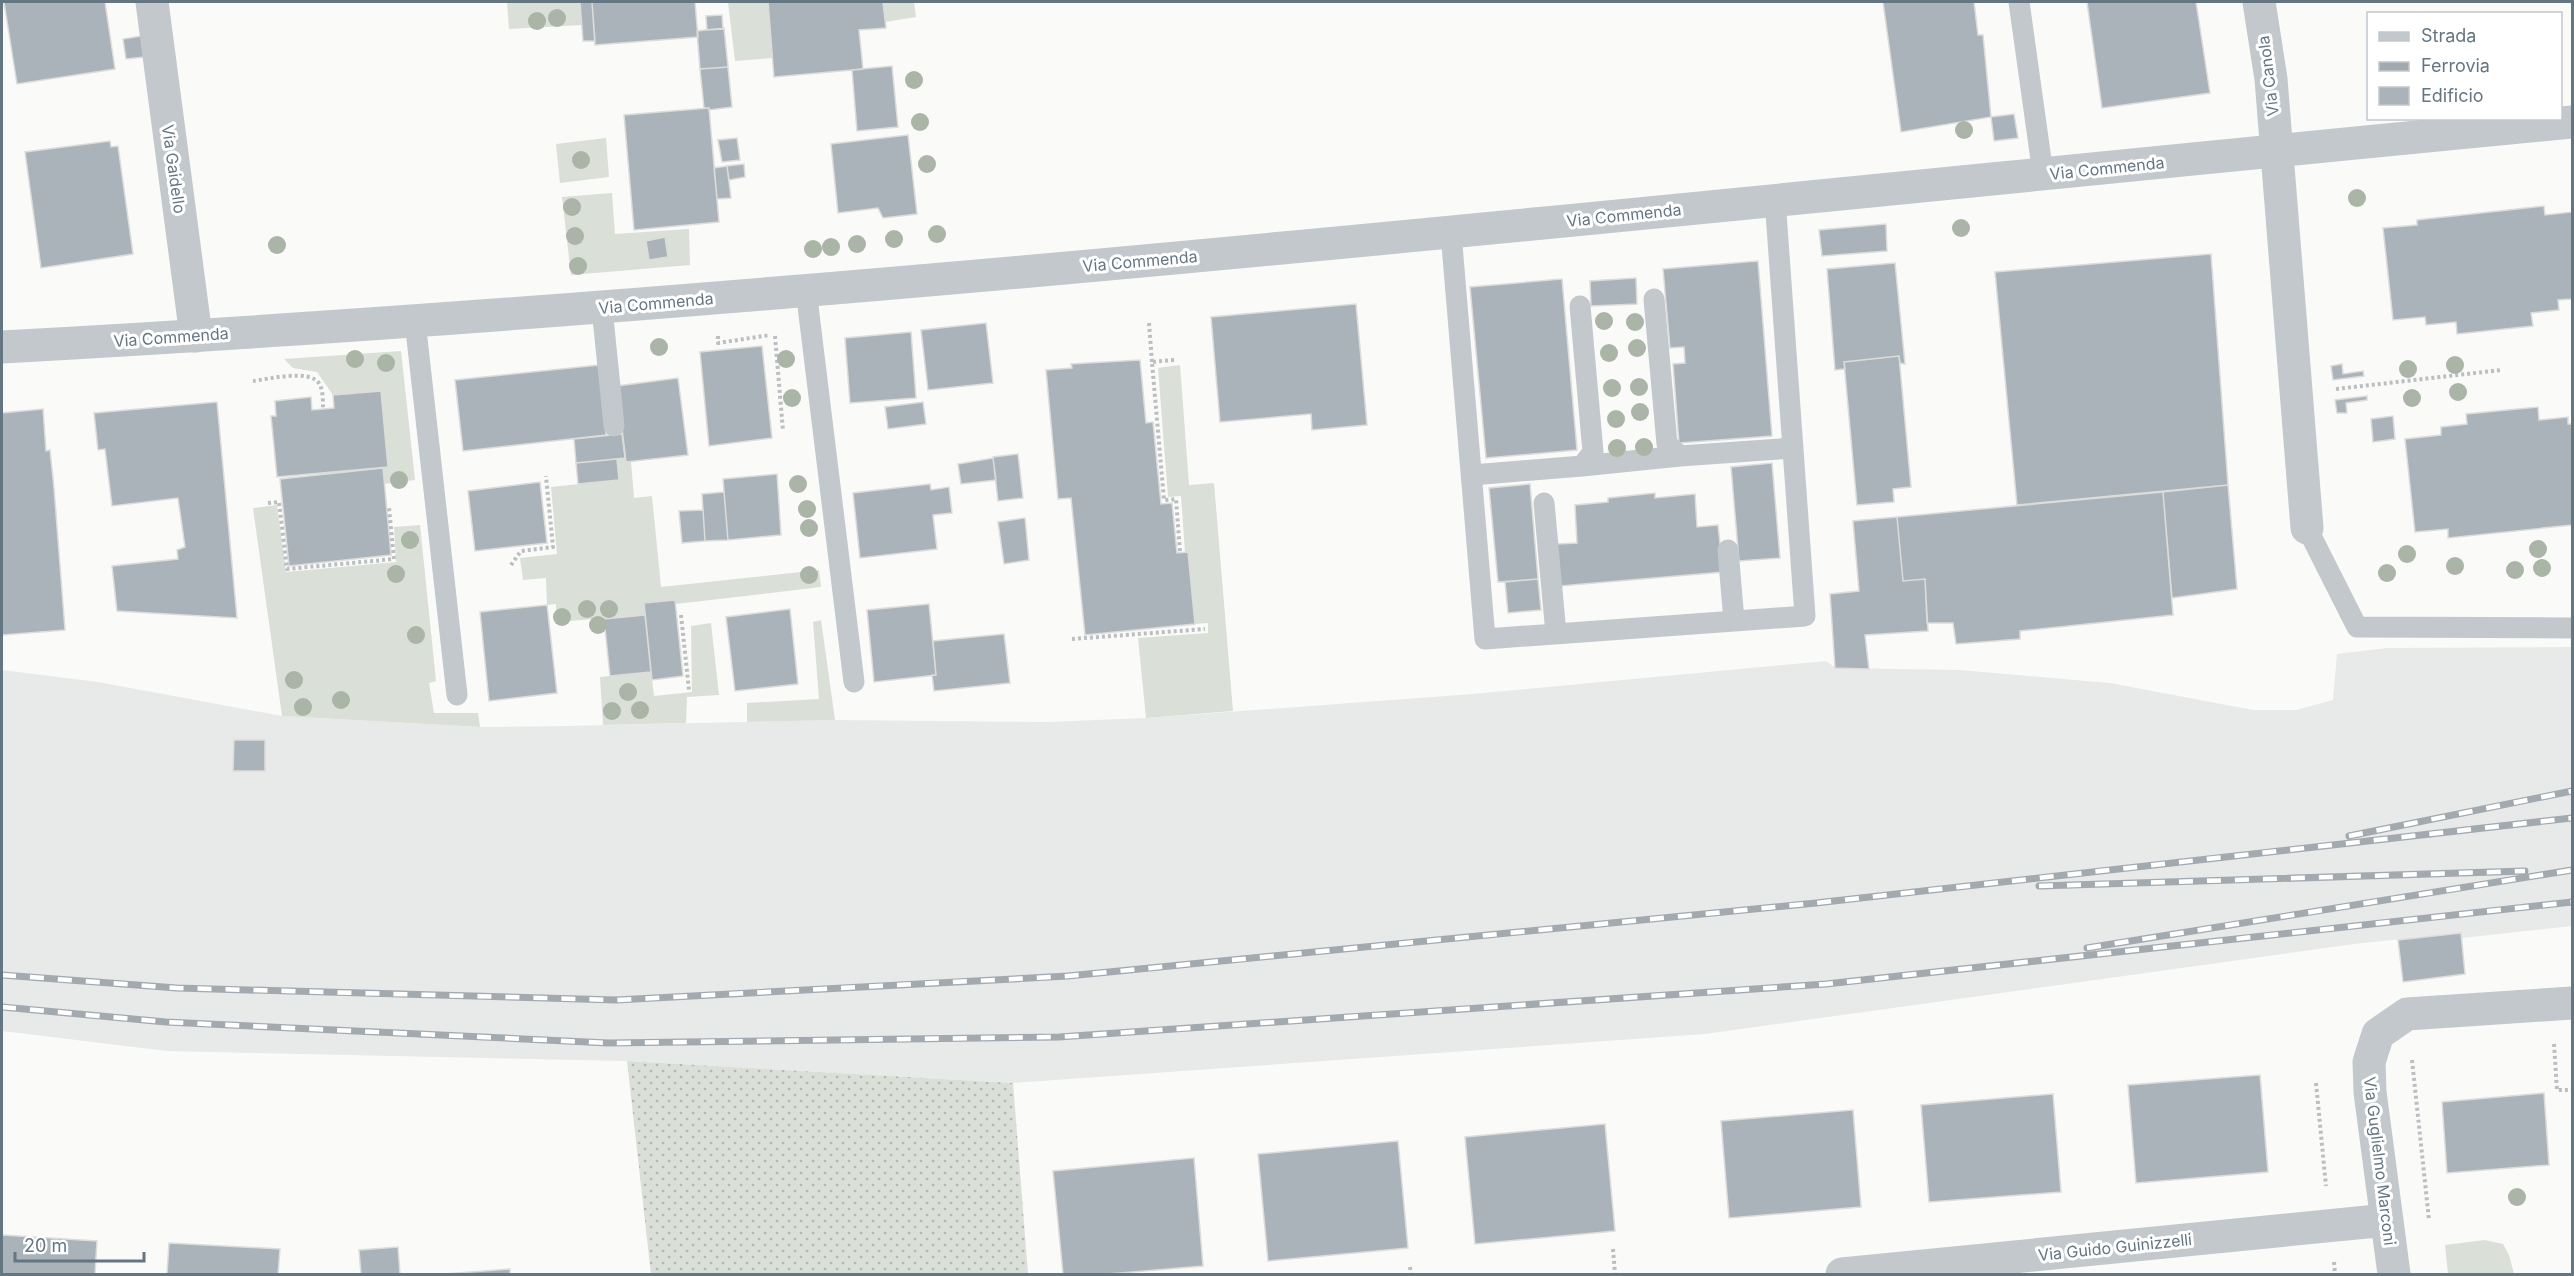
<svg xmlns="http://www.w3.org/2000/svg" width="2574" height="1276" font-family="Inter,sans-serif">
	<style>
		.built { fill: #e8e9e9 }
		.grass { fill: url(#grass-dots) }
		.garden { fill: #dadfd7 }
		.building { fill: #aab3b9; stroke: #dcdcda; stroke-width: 1.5 }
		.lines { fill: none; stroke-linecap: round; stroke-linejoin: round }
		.path { stroke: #bbbfc2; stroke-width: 4; stroke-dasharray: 3 3; stroke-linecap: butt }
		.service { stroke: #c3c8cc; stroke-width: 21 }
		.minor { stroke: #c3c8cc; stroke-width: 33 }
		.tertiary { stroke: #c3c8cc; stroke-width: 33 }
		.rail-casing { stroke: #a2aab0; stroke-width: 7 }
		.rail { stroke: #fff; stroke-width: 4.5; stroke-dasharray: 14; stroke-linecap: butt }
		.tree { fill: #aab4a7 }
		.labels { text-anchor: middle; stroke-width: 6; stroke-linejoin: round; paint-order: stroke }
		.street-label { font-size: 16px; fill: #657683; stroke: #fff }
	</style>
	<defs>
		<pattern id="grass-dots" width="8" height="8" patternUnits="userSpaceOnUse" patternTransform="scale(1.5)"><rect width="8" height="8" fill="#dadfd7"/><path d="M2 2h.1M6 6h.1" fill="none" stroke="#b4b9b4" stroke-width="1.8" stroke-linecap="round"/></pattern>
	</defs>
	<rect width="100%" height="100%" fill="#fafaf8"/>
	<path class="built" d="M2572,647V926L2462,938L2460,933L2354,944L1705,1034L1013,1083L627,1061L167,1051L2,1031V670L98,682L282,716L480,727L568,726L835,720L1047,722L1146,718L1473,694L1826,661L1836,668L1959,670L2110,683L2253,710H2296L2333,700L2337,654L2387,648Z"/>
	<path class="grass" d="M627,1061L1013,1083L1028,1274H651Z"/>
	<path class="garden" d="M507,2H580L582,25L509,29Z
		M728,2H768L773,58L735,61Z
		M883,2H914L916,17L885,22Z
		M606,138L609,177L560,183L556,144Z
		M612,193L615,234L689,229L690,265L571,275L562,197Z
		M401,351L415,480L384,484L383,468L388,467L381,391L333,395L317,372L293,368L284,359Z
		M1180,365L1189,485L1214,483L1233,711L1146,718L1138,638L1208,633V623L1195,624L1188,552H1185L1181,496L1168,497L1158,368Z
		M625,458L626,462H631L634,498L652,496L661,587L819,570L821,587L676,604L675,600L644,603L645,615L556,622V604L547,605L546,578L523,580L520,558L557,554L551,487L618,480L617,459Z
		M277,505L286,572L396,562L394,527L420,525L436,681L429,683L434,713H478L480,727L282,716L253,508Z
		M821,620L835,720L747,722V703L819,699L813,622Z
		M711,623L719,695L687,697L686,723L603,725L600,677L651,672L654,696L692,692L691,626Z
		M2485,1240L2503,1244L2509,1255L2514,1274H2448L2445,1245Z"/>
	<path class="building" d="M4,2H105L115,69L17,84Z
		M580,2H592L595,41H583Z
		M592,2H695L698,37L595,45Z
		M768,2H883L886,28L859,30L863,69L774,77Z
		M1883,2H1974L1978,35H1983L1991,117L1901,132Z
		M2087,2H2196L2210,93L2102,108Z
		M722,15L723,29L707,30L706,16Z
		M724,28L728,67L700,69L697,31Z
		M141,36L144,57L126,59L123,39Z
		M892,66L898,127L857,131L852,70Z
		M728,67L732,107L709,110V108H704L700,69Z
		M709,108L719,222L634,230L624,115Z
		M2014,114L2018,138L1994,141L1991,117Z
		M908,135L917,214L883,218L878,208L838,213L831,144Z
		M737,138L740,160L722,162L718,140Z
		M110,141L111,147L118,146L133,254L41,268L25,152Z
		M744,164L745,177L729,180L727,166Z
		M727,166L731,198L717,199L714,168Z
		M2544,206L2545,215L2572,212V299L2558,300L2559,310L2531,313L2533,326L2457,334L2456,322L2426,325L2425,317L2393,320L2383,228L2417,225V220Z
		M1886,224L1887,251L1822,256L1819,230Z
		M665,237L668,257L649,260L646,241Z
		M2211,254L2228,485L2017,505L1995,272Z
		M1758,261L1772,436L1679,443L1673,364L1685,363L1684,347L1670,348L1663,269Z
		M1895,263L1905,364L1900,363L1899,356L1844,362L1845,369L1835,370L1827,269Z
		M1636,278L1637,304L1591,306L1590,281Z
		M1562,279L1577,450L1486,458L1470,287Z
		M1356,304L1367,425L1312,430L1311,414L1220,422L1211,317Z
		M986,323L993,383L928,390L921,330Z
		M911,332L916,398L850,403L845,338Z
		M762,346L772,438L709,446L700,352Z
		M1899,356L1911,487L1893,489L1894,502L1857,505L1844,362Z
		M1140,360L1146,423L1153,422L1161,504L1172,503L1177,553L1188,552L1195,624L1085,635L1071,498L1058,499L1046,370L1072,368L1071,364Z
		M2342,364L2343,374L2363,371L2364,376L2333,380L2331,366Z
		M599,365L606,435L463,451L455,380Z
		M678,378L688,455L626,462L617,386Z
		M381,391L388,467L277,477L271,416H276L275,401L311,397L312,410L334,408L333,395Z
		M2367,396V400L2346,403L2347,413H2337L2335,400Z
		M217,402L237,618L117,611L112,566L178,559L177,550L185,547L178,498L112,506L105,449L98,450L94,413Z
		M923,402L926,424L888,429L885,407Z
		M2538,407L2539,420L2568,417V424H2572V525L2448,538V529L2415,532L2405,439L2441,435V427L2467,424L2466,414Z
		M43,409L46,451L50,450L54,488L65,630L2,635V413Z
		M2393,416L2395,439L2373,442L2371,419Z
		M622,434L625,458L576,463L574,439Z
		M1018,454L1023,498L998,501L993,457Z
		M993,458L996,480L961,484L958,464Z
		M617,459L619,480L578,484L576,463Z
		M1772,463L1780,558L1739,561L1731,467Z
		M383,468L391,555L289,566L280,479Z
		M777,474L781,535L728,540L723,479Z
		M540,482L547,543L475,551L468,491Z
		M930,484L931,490L949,487L952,513L933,515L937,549L860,558L853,493Z
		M1530,484L1538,579L1498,582L1489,488Z
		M2228,485L2237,589L2172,598L2163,492Z
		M724,492L728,540L705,541L702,494Z
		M2163,492L2173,615L2020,631V639L1956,644L1953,623H1927L1925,579L1903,581L1897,517Z
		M1655,493V498L1695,494L1697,527L1718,525L1723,572L1560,586L1557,544L1577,543L1575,505L1608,502V498Z
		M703,510L705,541L682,543L679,511Z
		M1897,517L1903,581L1925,579L1928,631L1865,635L1869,669L1835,668L1830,594L1859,591L1853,521Z
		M1025,518L1029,560L1004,564L998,522Z
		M1538,579L1541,610L1508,613L1505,582Z
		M675,600L683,676L652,680L644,603Z
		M929,604L936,675L874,682L867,610Z
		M547,605L557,693L489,701L480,612Z
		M790,609L798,684L735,691L726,617Z
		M645,615L651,672L610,676L604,619Z
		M1004,634L1010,683L934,691L932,675H936L933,641Z
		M234,740H265V771H233Z
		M2461,933L2465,974L2403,982L2398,940Z
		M2260,1075L2268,1172L2136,1183L2128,1085Z
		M2544,1093L2549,1165L2447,1173L2442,1102Z
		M2053,1094L2061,1192L1929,1202L1921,1105Z
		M1853,1110L1861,1207L1729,1218L1721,1121Z
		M1605,1124L1615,1231L1475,1244L1465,1137Z
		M1398,1141L1408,1248L1268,1261L1258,1154Z
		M1194,1158L1203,1266L1108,1274H1063L1053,1171Z
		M2,1235L97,1241L95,1274H2Z
		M169,1243L280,1249L278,1274H167Z
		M398,1247L400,1274H361L359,1250Z
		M510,1269V1274H444Z"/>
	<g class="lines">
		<path class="path" d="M1149,323L1152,362
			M718,336V343L770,335
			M775,336L783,431
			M1174,360L1152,362L1164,500L1176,499L1180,552
			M253,381C269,379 312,368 320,385C323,391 323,401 323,408
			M2336,389L2501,370
			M268,503L279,502L287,569L394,559L389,508
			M511,565L521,551L553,547L546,476
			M681,615L689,690
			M1072,639L1205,629
			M2554,1044L2557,1090H2572
			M2412,1060L2429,1220
			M2316,1083L2326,1186
			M1613,1249L1615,1274
			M2334,1262L2335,1274
			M1410,1267L1411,1274"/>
		<path class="service" d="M2019,2L2043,174
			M1451,233L1485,639L1805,616L1775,199
			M806,290L854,682
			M1654,299L1667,444L1680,456L1793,448
			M602,308L614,426
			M415,321L457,695
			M1582,466L1680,456
			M1472,475L1582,466L1593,452L1580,306
			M1544,503L1556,634
			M2307,528L2357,627L2572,628
			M1728,550L1734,621"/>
		<path class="minor" d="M152,2L196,336
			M2259,2L2271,79L2307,528
			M1842,1274L2387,1220
			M2394,1274L2370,1092L2369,1062L2378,1034L2407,1014L2572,1003"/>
		<path class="tertiary" d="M2,347C861,300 1716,204 2572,122"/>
		<g class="rail-casing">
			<path id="rail" d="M2349,836L2572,791
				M2039,886L2525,871
				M2087,948L2572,870
				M2,975L177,988L616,1000L1068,976L1816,903L2572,818
				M2,1007L166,1022L608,1043L1059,1037L1826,984L2572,902"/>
		</g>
		<use href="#rail" class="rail"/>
	</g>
	<g class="tree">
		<circle cx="557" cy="18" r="9"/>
		<circle cx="537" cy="21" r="9"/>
		<circle cx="914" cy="80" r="9"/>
		<circle cx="920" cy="122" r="9"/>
		<circle cx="1964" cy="130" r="9"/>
		<circle cx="581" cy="160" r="9"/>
		<circle cx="927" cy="164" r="9"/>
		<circle cx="2357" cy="198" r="9"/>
		<circle cx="572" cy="207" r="9"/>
		<circle cx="1961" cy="228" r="9"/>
		<circle cx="937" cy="234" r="9"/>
		<circle cx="575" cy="236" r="9"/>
		<circle cx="894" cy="239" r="9"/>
		<circle cx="857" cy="244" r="9"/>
		<circle cx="277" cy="245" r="9"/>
		<circle cx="831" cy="247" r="9"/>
		<circle cx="813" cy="249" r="9"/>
		<circle cx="578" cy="266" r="9"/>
		<circle cx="1604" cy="321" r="9"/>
		<circle cx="1635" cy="322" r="9"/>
		<circle cx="659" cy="347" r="9"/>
		<circle cx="1637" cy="348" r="9"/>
		<circle cx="1609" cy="353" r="9"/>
		<circle cx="355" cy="359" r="9"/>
		<circle cx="786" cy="359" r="9"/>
		<circle cx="386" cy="363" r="9"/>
		<circle cx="2455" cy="365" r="9"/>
		<circle cx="2408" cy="369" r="9"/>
		<circle cx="1639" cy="387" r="9"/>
		<circle cx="1612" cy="388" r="9"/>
		<circle cx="2458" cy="392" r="9"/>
		<circle cx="792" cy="398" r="9"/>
		<circle cx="2412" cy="398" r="9"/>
		<circle cx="1640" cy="412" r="9"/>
		<circle cx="1616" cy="419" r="9"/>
		<circle cx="1644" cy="447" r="9"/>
		<circle cx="1617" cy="448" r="9"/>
		<circle cx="399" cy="480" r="9"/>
		<circle cx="798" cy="484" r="9"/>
		<circle cx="807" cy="509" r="9"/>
		<circle cx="809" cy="528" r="9"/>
		<circle cx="410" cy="540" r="9"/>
		<circle cx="2538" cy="549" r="9"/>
		<circle cx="2407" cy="554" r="9"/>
		<circle cx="2455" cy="566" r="9"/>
		<circle cx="2542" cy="568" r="9"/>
		<circle cx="2515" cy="570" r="9"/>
		<circle cx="2387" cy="573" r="9"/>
		<circle cx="396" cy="574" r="9"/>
		<circle cx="809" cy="575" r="9"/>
		<circle cx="587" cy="609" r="9"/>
		<circle cx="609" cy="609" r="9"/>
		<circle cx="562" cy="617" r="9"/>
		<circle cx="598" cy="625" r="9"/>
		<circle cx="416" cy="635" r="9"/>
		<circle cx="294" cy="680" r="9"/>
		<circle cx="628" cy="692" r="9"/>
		<circle cx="341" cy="700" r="9"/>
		<circle cx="303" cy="707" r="9"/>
		<circle cx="640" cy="710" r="9"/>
		<circle cx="612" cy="711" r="9"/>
		<circle cx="2517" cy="1197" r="9"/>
	</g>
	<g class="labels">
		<g class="street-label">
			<text transform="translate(2268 76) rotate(-97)" y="6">Via Canola</text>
			<text transform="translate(2107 168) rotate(-6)" y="6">Via Commenda</text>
			<text transform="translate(174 169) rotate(82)" y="6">Via Gaidello</text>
			<text transform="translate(1624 215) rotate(-6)" y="6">Via Commenda</text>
			<text transform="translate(1140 261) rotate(-5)" y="6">Via Commenda</text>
			<text transform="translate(656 303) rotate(-5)" y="6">Via Commenda</text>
			<text transform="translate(171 337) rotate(-4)" y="6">Via Commenda</text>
			<text transform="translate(2380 1161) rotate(83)" y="6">Via Guglielmo Marconi</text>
			<text transform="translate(2115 1247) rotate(-6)" y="6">Via Guido Guinizzelli</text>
		</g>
	</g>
	<rect width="2574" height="1276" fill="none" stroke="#657683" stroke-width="6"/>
	<rect x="2367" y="12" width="195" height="108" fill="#ffffff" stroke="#c1c8cd" stroke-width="1.5"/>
	<rect x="2379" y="32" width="30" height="9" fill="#c3c8cc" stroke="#c1c8cd" stroke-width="1.5"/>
	<text x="2421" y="42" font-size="18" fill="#657683">Strada</text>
	<rect x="2379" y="62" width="30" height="9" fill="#a2aab0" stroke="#c1c8cd" stroke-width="1.5"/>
	<text x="2421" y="72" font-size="18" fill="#657683">Ferrovia</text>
	<rect x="2379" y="87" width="30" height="18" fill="#aab3b9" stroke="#c1c8cd" stroke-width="1.5"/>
	<text x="2421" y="102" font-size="18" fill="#657683">Edificio</text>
	<path d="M15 1252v9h129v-9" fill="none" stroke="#657683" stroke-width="3"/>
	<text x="24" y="1252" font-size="18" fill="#657683" stroke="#ffffff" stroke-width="4.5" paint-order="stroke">20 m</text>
</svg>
